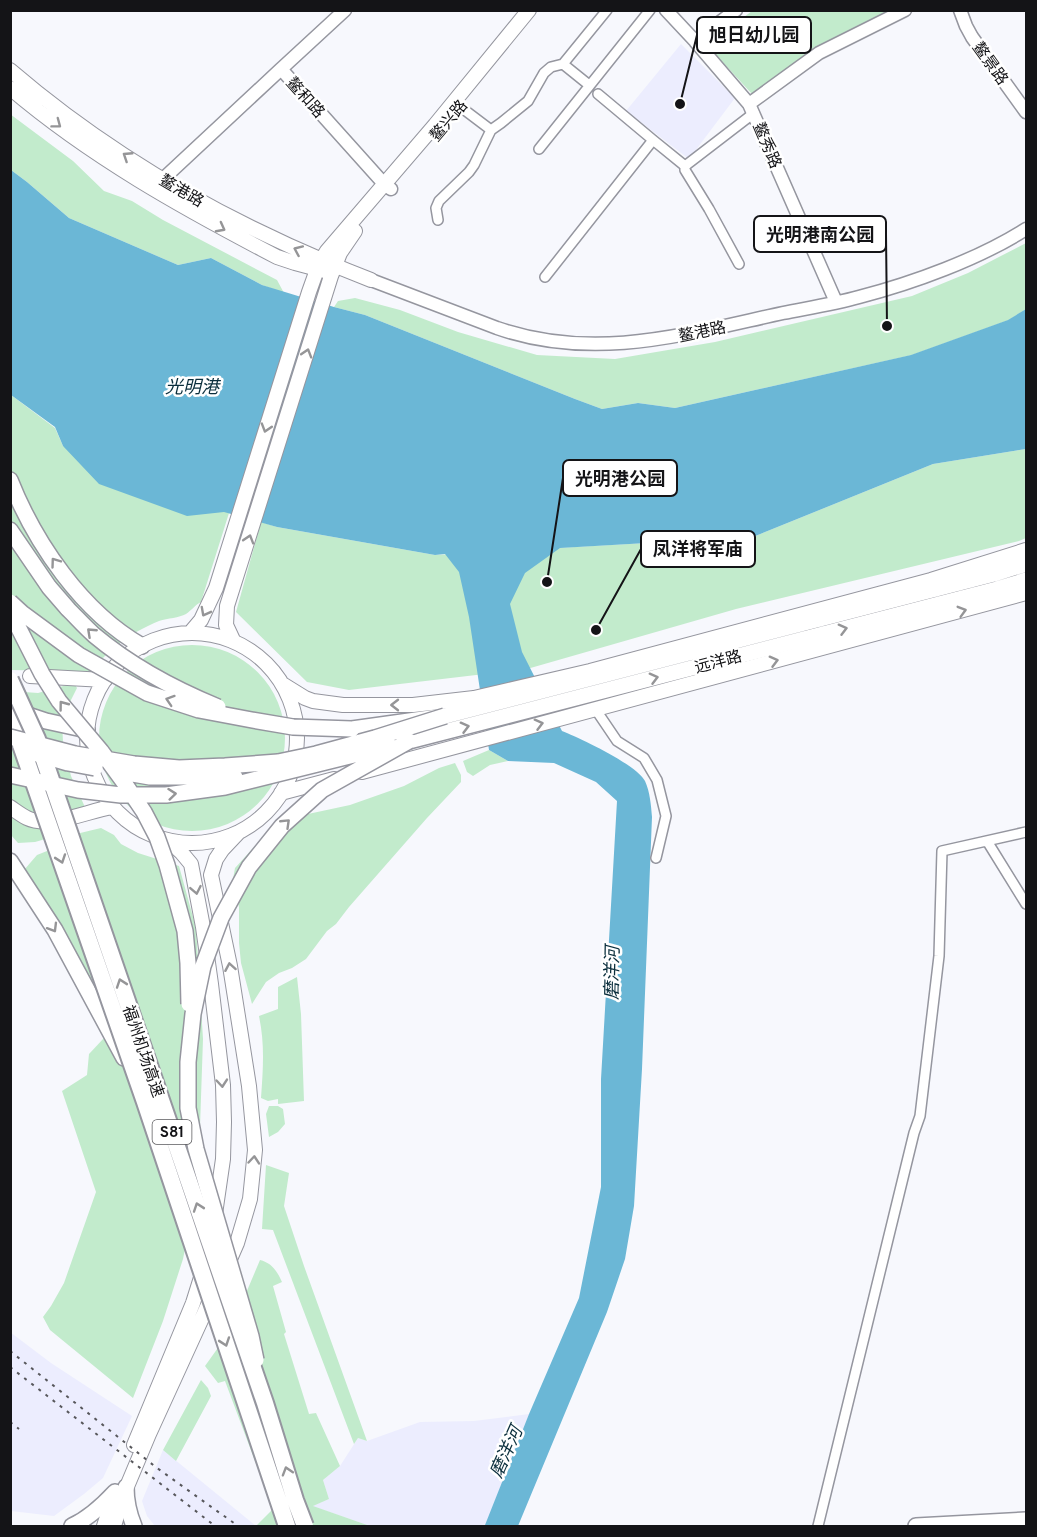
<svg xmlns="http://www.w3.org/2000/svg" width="1037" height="1537" font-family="Overpass,'Noto Sans SC',sans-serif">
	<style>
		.built { fill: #ecedfe }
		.green { fill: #c2ebcc }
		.water { fill: #6bb7d6 }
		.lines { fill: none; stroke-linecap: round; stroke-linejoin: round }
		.minor-casing { stroke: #95969f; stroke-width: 12 }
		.tertiary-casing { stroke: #95969f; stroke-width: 15 }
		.secondary-casing { stroke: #95969f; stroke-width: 16 }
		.primary-casing { stroke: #95969f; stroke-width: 18 }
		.trunk-casing { stroke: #95969f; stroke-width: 18 }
		.motorway-casing { stroke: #95969f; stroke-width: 20 }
		.minor { stroke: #fff; stroke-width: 9 }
		.tertiary { stroke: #fff; stroke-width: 12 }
		.secondary { stroke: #fff; stroke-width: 14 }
		.primary { stroke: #fff; stroke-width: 15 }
		.trunk { stroke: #fff; stroke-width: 15 }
		.motorway { stroke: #fff; stroke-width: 16 }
		.rail { stroke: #57575b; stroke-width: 2; stroke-dasharray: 3 6; stroke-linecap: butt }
		.trunk-bridge-casing { stroke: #95969f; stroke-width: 18; stroke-linecap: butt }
		.motorway-bridge-casing { stroke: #95969f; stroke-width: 20; stroke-linecap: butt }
		.trunk-bridge { stroke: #fff; stroke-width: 15 }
		.motorway-bridge { stroke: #fff; stroke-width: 16 }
		.oneway { stroke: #959597 }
		.labels { text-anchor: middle; stroke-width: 5; stroke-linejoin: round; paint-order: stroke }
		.shield { fill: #fff; stroke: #5a5a5d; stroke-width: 1.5 }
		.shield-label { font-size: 15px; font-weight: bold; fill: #141417 }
		.street-label { font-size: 16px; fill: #141417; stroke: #fff }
		.water-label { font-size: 18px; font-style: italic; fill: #0a2e3c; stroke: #fff }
		.leader { fill: none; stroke: #141417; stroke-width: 2 }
		.callout-dot { fill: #141417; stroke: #fff; stroke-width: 2 }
		.callout { fill: #fff; stroke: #141417; stroke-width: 2 }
		.callout-label { font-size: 18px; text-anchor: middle; font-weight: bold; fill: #141417 }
	</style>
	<rect width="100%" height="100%" fill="#f7f8fd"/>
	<path class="built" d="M681,44L735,98L689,159L626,111Z
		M10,1332L51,1363L132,1416L103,1478L84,1494L54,1516L11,1511Z
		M529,1414L485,1526H370L312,1506L329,1499L323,1480L340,1466L358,1438L367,1441L420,1422L474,1421Z
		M163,1450L256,1526H155L147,1516L142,1501Z"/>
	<path class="green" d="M752,11H898L811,53L752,94L716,55L714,46L719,36Z
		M10,114L73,161L104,191L132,201L163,220L277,280L284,293L262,285L211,258L178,265L69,218L27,182L11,170Z
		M1026,243V309L1009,320L912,355L675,408L638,403L602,409L575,399L365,315L334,307L338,301L355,298L400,310L458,332L537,355L615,359L715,342L912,296L968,273Z
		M11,395L55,428L63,446L229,513L201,602C195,605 192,610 186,614C179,618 168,618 159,621C130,633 109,649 89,674L62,671L11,670Z
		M1026,449V538L1019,541L736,609L527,669L349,690L307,682L236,612L261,522L277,527L435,555L647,543L743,541L933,464Z
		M99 738a93 93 0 1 1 186 0a93 93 0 1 1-186 0Z
		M74,683L77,688L62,718L63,743L71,776L88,814L42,840L35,842L18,843L11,835L10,691L38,693Z
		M489,750L508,761L490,765L473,776L467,772L463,761Z
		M455,763L461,775V782L427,818L349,907L336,924L327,931L306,959L292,968L279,973L266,982L252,1004L241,963L239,943V907L233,879L235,868L255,846L308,814L350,805L404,786L439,768Z
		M101,828L114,835L121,844L138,853L179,866L196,928L203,1039L198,1185L183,1259L163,1321L133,1398L50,1330L43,1317L51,1306L64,1283L96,1192L62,1091L87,1075L89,1054L104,1038L87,1001L18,877L37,855L47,851L76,834Z
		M297,977L301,1014L304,1101L278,1104V1099L268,1101L261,1098C263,1069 265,1045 259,1016L278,1009V987Z
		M269,1106H278L283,1109L285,1124L278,1132L269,1137L266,1114Z
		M266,1165L289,1173L284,1206L304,1266L367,1441L358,1438L354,1444L273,1230L262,1229Z
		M260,1260C272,1263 277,1271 282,1282L273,1286L286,1332L284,1334L309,1414L316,1413L340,1466L323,1480L329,1499L313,1506L370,1526H256L273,1509L225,1381L218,1383L205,1366L230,1331Z
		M201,1380L208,1388L211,1396L176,1461L163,1450Z"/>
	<path class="water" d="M11,170L27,182L69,218L178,265L211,258L262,285L334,307L365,315L575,399L602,409L638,403L675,408L911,355L1008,320L1026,309V449L933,464L743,541L647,543L560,548L525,573L510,604L522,652L562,731C580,738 637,765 645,781C650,792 651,805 652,817L642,1069L634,1206L625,1259L607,1312L518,1526L485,1525L529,1414L579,1298L601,1187V1079L617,801L596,782L554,763L508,761L489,750L469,617L459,572L445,554L435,555L277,527L224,512L187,516L99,484L63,446L55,427L11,395Z"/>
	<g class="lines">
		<g class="minor-casing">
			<path id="minor" d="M563,64L589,85
				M598,94L653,140L685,166V170L709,209L739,264
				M454,102L491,130
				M539,149L650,10
				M685,166L754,113
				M438,220L436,208L439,201L469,172L474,165L491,130L501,123L528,101L544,73L551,67L563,64L607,10
				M545,277L653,140
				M596,710L617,741L644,758L657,780L666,816L656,858
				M987,841L1026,904
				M818,1526L914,1133L920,1116L939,956L942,851L1026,832"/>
		</g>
		<g class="tertiary-casing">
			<path id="tertiary" d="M345,10L281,69L385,185L391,189
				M666,10L695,41L749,104L836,302
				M960,10L966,26L972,37L1026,112
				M695,41L736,10
				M749,104L819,53L905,10
				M163,179L281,69
				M371,280L497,328C595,362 686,334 783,313C808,308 834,304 859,297C913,283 979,259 1026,229"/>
		</g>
		<g class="secondary-casing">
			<path id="secondary" d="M10,70C116,161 241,230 371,280
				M10,88C91,157 183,208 277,257L295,263L325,271
				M190,633L201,620L216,588L309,292L319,264L327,251L435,125L529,10
				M87 738a105 105 0 1 1 210 0a105 105 0 1 1-210 0Z
				M233,640L226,625L227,606L331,276L340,253L355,231
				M30,676L105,680
				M284,685L305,698L313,701L343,705H413L474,698L590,671L931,580L1026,550
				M362,772L1026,593
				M281,793L334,779
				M10,807C16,811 21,815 27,818C50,829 87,811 112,807
				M169,841L181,852L191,864L203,927L211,984L223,1085L224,1122L223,1159L215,1214
				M227,1266L237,1243L250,1199L255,1150L249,1086L230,966L211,875L216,859L222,850L239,832
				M134,1445L193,1303L203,1271
				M104,1526L111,1505
				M114,1526L123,1496L149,1434L213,1294"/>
		</g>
		<g class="primary-casing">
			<path id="primary" d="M126,1487C126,1501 129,1514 134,1526
				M72,1526C89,1518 102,1506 115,1492
				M916,1526L1026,1520"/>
		</g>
		<g class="trunk-casing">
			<path id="trunk" d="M10,480C35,543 82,612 142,646
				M10,530L49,587L68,609
				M10,709L46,721L87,730
				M352,729L445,716L994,574L1026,564
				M409,741L997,589L1026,580
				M10,861L55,930L124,1058"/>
		</g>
		<g class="motorway-casing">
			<path id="motorway" d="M10,721L21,745"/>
		</g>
		<use href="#minor" class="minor"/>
		<use href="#tertiary" class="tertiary"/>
		<use href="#secondary" class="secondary"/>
		<use href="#primary" class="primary"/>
		<use href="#trunk" class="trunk"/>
		<use href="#motorway" class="motorway"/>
		<path class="rail" d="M10,1351L157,1468L238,1526
			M10,1367L215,1526
			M10,1422L19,1429"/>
		<g class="trunk-bridge-casing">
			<path id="trunk-bridge" d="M10,602L22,613L79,655L147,693L199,710L252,720L293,727L352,729
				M68,609C77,618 85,627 94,635C131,666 174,689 218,707
				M10,611L42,674L59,701L101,751L123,781L144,812L157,837L167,865L185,931L188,963L189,1004
				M10,737L75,754L134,764L179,768L225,766L278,762L316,754L375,738L445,716
				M34,753L68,763L95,768
				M127,773L150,777H235
				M10,775L78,790L121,795H166L225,787L390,746
				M256,1360L251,1336L196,1149L188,1108V1062L193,1014L203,966L221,918L249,867L282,826L322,790L409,741"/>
		</g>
		<g class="motorway-bridge-casing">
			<path id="motorway-bridge" d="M10,680L37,739L265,1403L295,1500L305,1526
				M21,745L145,1102L287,1526"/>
		</g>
		<use href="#trunk-bridge" class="trunk-bridge"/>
		<use href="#motorway-bridge" class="motorway-bridge"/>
	</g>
	<defs><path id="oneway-chevron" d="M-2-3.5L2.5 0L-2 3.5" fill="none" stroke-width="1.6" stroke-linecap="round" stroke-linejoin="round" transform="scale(1.5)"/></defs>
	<g class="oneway">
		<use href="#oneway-chevron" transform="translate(57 124) rotate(37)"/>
		<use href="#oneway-chevron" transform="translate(127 156) rotate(-147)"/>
		<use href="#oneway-chevron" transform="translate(221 228) rotate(28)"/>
		<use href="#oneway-chevron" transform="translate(298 250) rotate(-156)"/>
		<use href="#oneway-chevron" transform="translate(307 353) rotate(-73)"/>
		<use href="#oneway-chevron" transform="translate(266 428) rotate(107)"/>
		<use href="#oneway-chevron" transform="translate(249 539) rotate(-73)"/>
		<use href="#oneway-chevron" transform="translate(55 562) rotate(-126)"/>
		<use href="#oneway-chevron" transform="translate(962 611) rotate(-16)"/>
		<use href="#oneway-chevron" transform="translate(205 612) rotate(118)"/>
		<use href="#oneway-chevron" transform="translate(843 629) rotate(-15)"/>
		<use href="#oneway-chevron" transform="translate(91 632) rotate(-137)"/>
		<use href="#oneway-chevron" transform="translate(774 661) rotate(-15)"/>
		<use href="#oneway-chevron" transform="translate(654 678) rotate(-15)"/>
		<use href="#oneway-chevron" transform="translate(170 700) rotate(-162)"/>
		<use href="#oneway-chevron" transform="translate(63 705) rotate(-127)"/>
		<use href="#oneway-chevron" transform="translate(395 705) rotate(-180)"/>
		<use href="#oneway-chevron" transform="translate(539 724) rotate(-15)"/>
		<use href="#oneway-chevron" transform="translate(465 727) rotate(-15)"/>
		<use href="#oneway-chevron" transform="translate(172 794) rotate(-6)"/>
		<use href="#oneway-chevron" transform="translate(286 823) rotate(-44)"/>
		<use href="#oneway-chevron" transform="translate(61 859) rotate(71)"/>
		<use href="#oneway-chevron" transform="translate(196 890) rotate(79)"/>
		<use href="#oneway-chevron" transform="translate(53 928) rotate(59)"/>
		<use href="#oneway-chevron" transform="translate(230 967) rotate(-100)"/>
		<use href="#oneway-chevron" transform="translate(121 983) rotate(-109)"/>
		<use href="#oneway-chevron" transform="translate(222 1083) rotate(85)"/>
		<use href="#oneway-chevron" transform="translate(254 1160) rotate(-85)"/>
		<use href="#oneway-chevron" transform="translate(198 1207) rotate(-109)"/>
		<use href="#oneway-chevron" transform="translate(225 1342) rotate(71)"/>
		<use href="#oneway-chevron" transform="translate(287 1471) rotate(-107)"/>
	</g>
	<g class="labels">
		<rect class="shield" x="152.5" y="1120" width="39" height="24" rx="4.5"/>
		<g class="shield-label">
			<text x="172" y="1137">S81</text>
		</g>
		<g class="street-label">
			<text transform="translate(991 63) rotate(54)" y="6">鳌景路</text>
			<text transform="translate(306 97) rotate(48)" y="6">鳌和路</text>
			<text transform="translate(448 120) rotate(-50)" y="6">鳌兴路</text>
			<text transform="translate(768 145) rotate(67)" y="6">鳌秀路</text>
			<text transform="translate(182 190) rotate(30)" y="6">鳌港路</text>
			<text transform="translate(702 331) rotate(-12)" y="6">鳌港路</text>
			<text transform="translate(718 661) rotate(-15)" y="6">远洋路</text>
			<text transform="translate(144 1051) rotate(71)" y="6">福州机场高速</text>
		</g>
		<g class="water-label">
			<text x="192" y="393">光明港</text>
			<text transform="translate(612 973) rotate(-89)" y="6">磨洋河</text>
			<text transform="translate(506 1452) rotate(-66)" y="6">磨洋河</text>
		</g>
	</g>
	<path class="leader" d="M680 104L697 35M887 326L886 234M547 582L563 478M596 630L641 549"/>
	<g class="callout-dot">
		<circle cx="680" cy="104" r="6"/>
		<circle cx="887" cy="326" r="6"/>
		<circle cx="547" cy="582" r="6"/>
		<circle cx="596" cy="630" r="6"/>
	</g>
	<g class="callout">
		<rect x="697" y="17" width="114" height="36" rx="6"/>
		<rect x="754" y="216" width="132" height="36" rx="6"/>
		<rect x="563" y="460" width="114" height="36" rx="6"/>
		<rect x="641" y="531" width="114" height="36" rx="6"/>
	</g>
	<g class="callout-label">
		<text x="754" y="41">旭日幼儿园</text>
		<text x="820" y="241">光明港南公园</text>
		<text x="620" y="485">光明港公园</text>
		<text x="698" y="555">凤洋将军庙</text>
	</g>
	<rect width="1037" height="1537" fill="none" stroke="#141417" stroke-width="24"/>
</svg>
